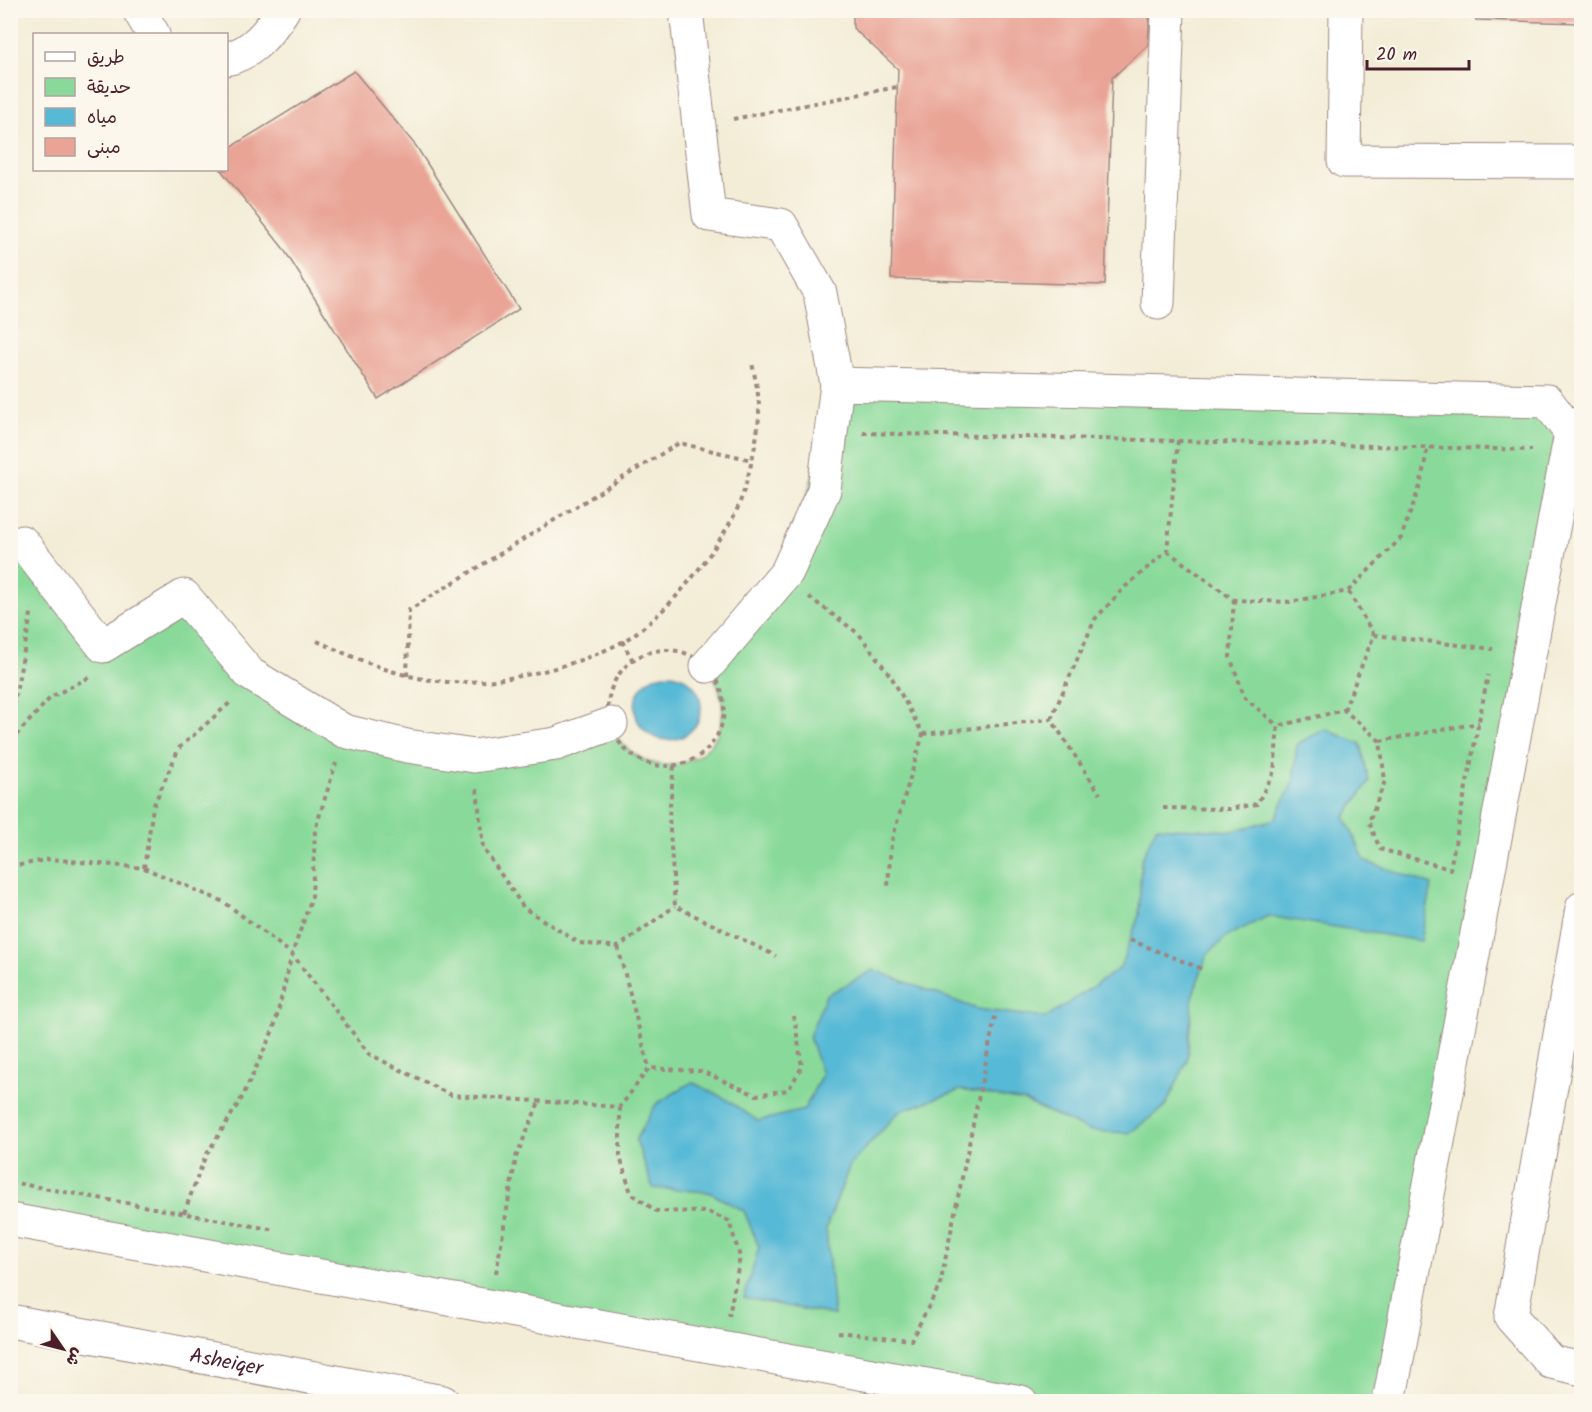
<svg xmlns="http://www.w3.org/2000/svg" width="1592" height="1412" font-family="Kalam,'Playpen Sans Arabic',sans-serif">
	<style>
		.green { fill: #89da9a; stroke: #6a7c62; stroke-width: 1.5 }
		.water { fill: #57b9d6; stroke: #506c80; stroke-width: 1.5 }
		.building { fill: #e9a496 }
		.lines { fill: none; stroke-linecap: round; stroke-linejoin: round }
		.minor-casing { stroke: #9e8681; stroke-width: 35 }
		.path { stroke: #9e8681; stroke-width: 4; stroke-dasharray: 4.5 4.5; stroke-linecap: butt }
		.minor { stroke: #fff; stroke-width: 33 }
		.labels { text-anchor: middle; stroke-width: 4.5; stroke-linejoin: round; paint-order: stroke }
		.street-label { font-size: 21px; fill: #4a1f2b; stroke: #fbf7ec }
	</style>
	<rect width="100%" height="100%" fill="#fbf7ec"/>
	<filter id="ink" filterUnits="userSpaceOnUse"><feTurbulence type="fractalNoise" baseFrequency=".0167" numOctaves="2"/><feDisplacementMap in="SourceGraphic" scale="12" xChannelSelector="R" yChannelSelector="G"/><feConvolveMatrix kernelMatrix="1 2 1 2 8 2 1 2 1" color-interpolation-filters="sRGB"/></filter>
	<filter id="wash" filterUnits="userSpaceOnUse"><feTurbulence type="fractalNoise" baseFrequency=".008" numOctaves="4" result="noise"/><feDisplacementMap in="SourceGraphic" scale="24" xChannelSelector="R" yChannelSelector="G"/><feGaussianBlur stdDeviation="1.35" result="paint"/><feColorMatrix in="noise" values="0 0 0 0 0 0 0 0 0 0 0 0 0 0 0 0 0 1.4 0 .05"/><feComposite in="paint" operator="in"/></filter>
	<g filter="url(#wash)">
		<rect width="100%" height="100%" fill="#f3edd7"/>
		<path class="green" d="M837,384L1547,401L1571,433L1389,1401H1021L11,1220L10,545L102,646L184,596L250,674L407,746L614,733C665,807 760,740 707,666L787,572Z"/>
		<path class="water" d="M635 707a33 33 0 1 1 66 0a33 33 0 1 1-66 0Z
			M1325,729L1361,744L1369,782L1345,817L1365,861L1432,885L1421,941L1268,916L1227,936L1207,955L1193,994L1187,1061L1165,1107L1129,1133L1090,1131L1024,1101L961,1090L900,1111L850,1165L826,1228L834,1315L744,1298L759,1247L744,1211L709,1192L653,1188L636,1140L656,1104L692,1082L724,1098L758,1121L804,1110L822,1074L809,1037L826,995L874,970L977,1009L1046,1018L1120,968L1139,915L1141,861L1156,827L1234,831L1275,819L1293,782L1297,744Z"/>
		<g id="blocks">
			<path class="building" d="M853,10H1150L1148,45L1112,78L1105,285L891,279L898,69L853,28Z
				M1476,10H1582V23L1476,20Z
				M354,71L416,146L519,309L378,399L283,248L221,170H226V150Z"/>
		</g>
	</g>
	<g filter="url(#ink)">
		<use href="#blocks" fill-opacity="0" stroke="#9e8681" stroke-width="1.5"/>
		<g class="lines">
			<g class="minor-casing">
				<g id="minor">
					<path d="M139,10L153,34"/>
					<path d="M686,10L709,215L781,225L820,293L837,384L824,490L787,572L707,666"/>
					<path d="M1346,10L1344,161L1582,162"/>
					<path d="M226,59C253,53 269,32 283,10"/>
					<path d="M1158,303L1168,10"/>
					<path d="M837,384L1547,401L1571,433L1389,1402"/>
					<path d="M10,545L22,542L103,646L184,596L250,674L344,731L407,746L474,756L556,744L611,724"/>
					<path d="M1582,908L1511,1317L1551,1362L1582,1369"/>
					<path d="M10,1220L1021,1402"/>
					<path id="s1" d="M10,1321L443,1402"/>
				</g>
			</g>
			<path class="path" d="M733,119L897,87
				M863,433L1532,450
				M1167,551L1234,600L1290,602L1348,591L1401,538L1420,486L1428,446
				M809,597L859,634L892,678L923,734L891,843L888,886
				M1234,600L1230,657L1245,698L1278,726
				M1374,635L1493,649
				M317,641C359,660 403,680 451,682C503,684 576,667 622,642C667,616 710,559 735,514C746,491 760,434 759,408C759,394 755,378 752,363
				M622,641L633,661
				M608 708a58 58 0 1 1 116 0a58 58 0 1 1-116 0Z
				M407,676L409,610L679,443L752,460
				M1344,710L1374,635L1348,591
				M1051,719L1095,619L1125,587L1167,551L1178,440
				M10,724L32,609
				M923,734L1051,719L1100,794
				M1380,741L1479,723
				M10,742L51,697L90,677
				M674,766L669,816L675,906L776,956
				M477,789L483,848L524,908L579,943L618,947L675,906
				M1163,808L1230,809L1257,804L1274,772L1278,726L1344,710L1380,741L1385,781L1369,822L1380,849L1450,869L1488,675
				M10,867L50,859L144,868L224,902L292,954L369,1054L451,1095L620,1107L649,1068L701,1071L756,1095L788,1090L802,1067L794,1016
				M144,868L153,807L179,748L232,701
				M1130,940L1202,969
				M618,947L649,1068
				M620,1107V1157L631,1193L656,1211L708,1212L729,1221L740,1257L729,1316
				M10,1182L275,1230
				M184,1213L205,1157L243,1096L274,1028L292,954L312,897L315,830L336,763
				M496,1273L516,1157L539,1102
				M838,1332L911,1340L940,1285L996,1012"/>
			<use href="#minor" class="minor"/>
		</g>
	</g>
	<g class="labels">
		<g class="street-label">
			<text dy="7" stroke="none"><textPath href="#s1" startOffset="220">Asheiqer</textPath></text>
		</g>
	</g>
	<rect width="1592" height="1412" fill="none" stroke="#fbf7ec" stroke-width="36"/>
	<rect x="33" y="33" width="195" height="138" fill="#fbf7ec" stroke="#b4a19f" stroke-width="1.5"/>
	<rect x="45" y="52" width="30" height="9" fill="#ffffff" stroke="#b4a19f" stroke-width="1.5"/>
	<text x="87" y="63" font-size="18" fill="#4a1f2b">طريق</text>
	<rect x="45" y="78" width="30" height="18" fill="#89da9a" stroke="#b4a19f" stroke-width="1.5"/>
	<text x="87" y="93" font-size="18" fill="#4a1f2b">حديقة</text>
	<rect x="45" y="108" width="30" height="18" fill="#57b9d6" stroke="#b4a19f" stroke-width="1.5"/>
	<text x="87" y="123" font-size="18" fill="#4a1f2b">مياه</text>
	<rect x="45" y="138" width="30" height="18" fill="#e9a496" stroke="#b4a19f" stroke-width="1.5"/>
	<text x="87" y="153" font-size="18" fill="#4a1f2b">مبنى</text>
	<g transform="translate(63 1349) rotate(125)" stroke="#fbf7ec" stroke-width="4.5" paint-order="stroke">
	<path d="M0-4.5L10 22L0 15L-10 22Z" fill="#4a1f2b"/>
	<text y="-9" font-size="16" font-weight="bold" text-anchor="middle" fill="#4a1f2b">ش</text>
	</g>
	<path d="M1367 60v9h102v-9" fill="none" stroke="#4a1f2b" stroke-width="3"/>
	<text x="1376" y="60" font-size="18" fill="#4a1f2b" stroke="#fbf7ec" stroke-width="4.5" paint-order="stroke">20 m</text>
</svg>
